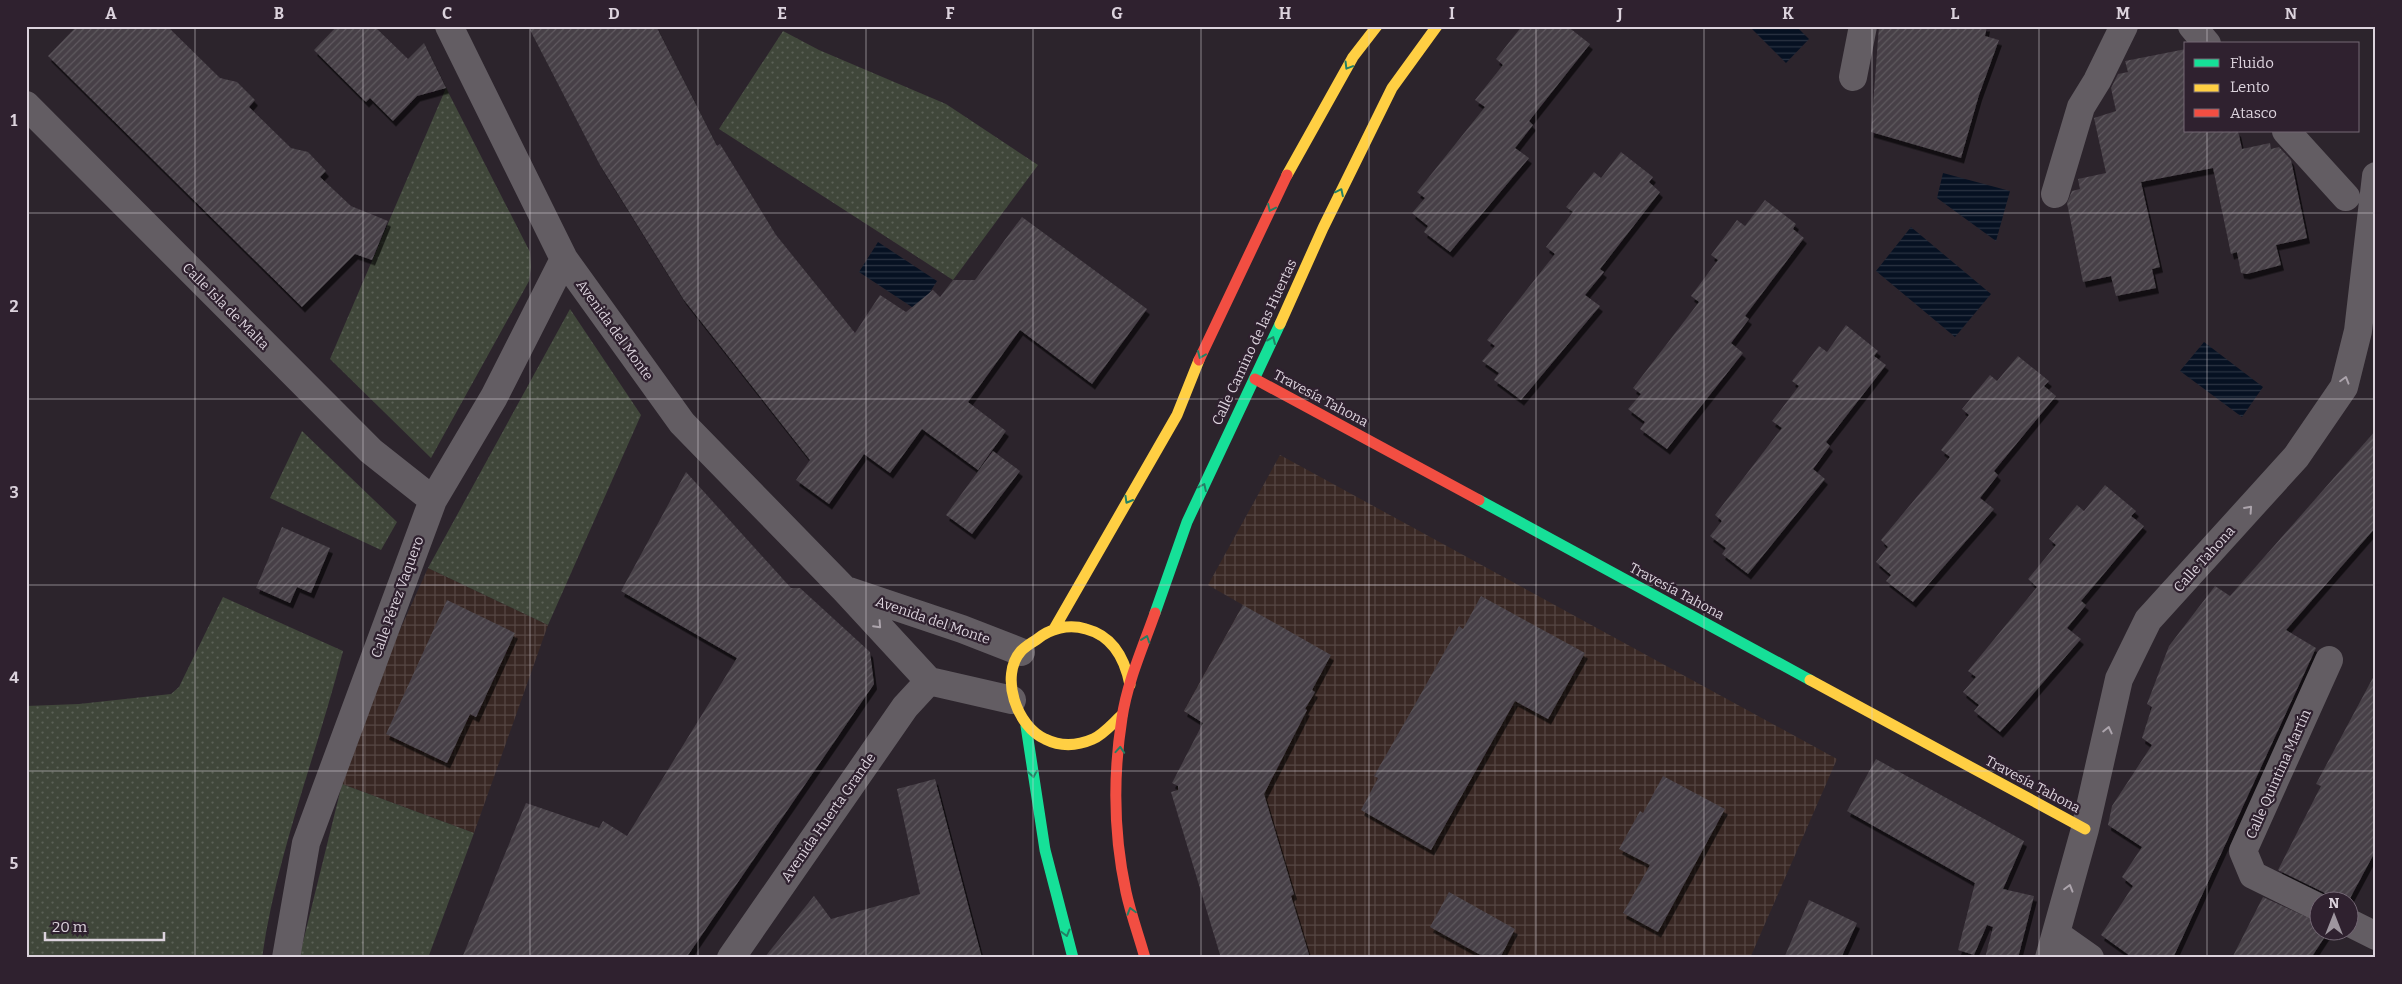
<svg xmlns="http://www.w3.org/2000/svg" width="2402" height="984" font-family="Bitter,serif">
	<style>
		.industrial { fill: url(#industrial-grid) }
		.grass { fill: url(#grass-dots) }
		.water { fill: url(#water-rules) }
		.building { fill: url(#building-hatch); filter: url(#shadow) }
		.lines { fill: none; stroke-linecap: round; stroke-linejoin: round }
		.street { stroke: #635d63; stroke-width: 28 }
		.fast { stroke: #16e098; stroke-width: 11 }
		.slow { stroke: #ffcf43; stroke-width: 11 }
		.jam { stroke: #f24e42; stroke-width: 11 }
		.oneway { stroke: #228064 }
		.oneway2 { stroke: #aca4ac }
		.grid { fill: none; stroke: #dcd3dd; stroke-width: 1; stroke-opacity: 0.55 }
		.labels { text-anchor: middle; stroke-width: 4.5; stroke-linejoin: round; paint-order: stroke }
		.street-label { font-size: 14px; fill: #dcd3dd; stroke: #2f212f }
		.neatline { fill: none; stroke: #dcd3dd; stroke-width: 2 }
		.grid-label { font-size: 16px; text-anchor: middle; font-weight: bold; fill: #dcd3dd }
	</style>
	<defs>
		<pattern id="industrial-grid" width="8" height="8" patternUnits="userSpaceOnUse" patternTransform="scale(1.25)"><rect width="8" height="8" fill="#392824"/><path d="M0 4h8M4 0v8" fill="none" stroke="#554643"/></pattern>
		<pattern id="grass-dots" width="8" height="8" patternUnits="userSpaceOnUse" patternTransform="scale(1.25)"><rect width="8" height="8" fill="#40473a"/><path d="M2 2h.1M6 6h.1" fill="none" stroke="#5b6156" stroke-width="1.8" stroke-linecap="round"/></pattern>
		<pattern id="water-rules" width="6" height="5" patternUnits="userSpaceOnUse" patternTransform="scale(1.25)"><rect width="6" height="5" fill="#061122"/><path d="M0 2.5h6" fill="none" stroke="#2a3342"/></pattern>
		<pattern id="building-hatch" width="6" height="6" patternUnits="userSpaceOnUse" patternTransform="scale(1.25)"><rect width="6" height="6" fill="#463f46"/><path d="M-1 1l2-2M0 6l6-6M5 7l2-2" fill="none" stroke="#605a60"/></pattern>
		<filter id="shadow"><feDropShadow dx="3" dy="5.5" stdDeviation="0" flood-color="#0009"/></filter>
	</defs>
	<rect width="100%" height="100%" fill="#2c242c"/>
	<path class="industrial" d="M1280,455L1837,759L1750,958H1228L1177,788L1210,727L1184,711L1243,605L1208,585Z
		M428,568L548,625L474,833L342,784L394,643Z"/>
	<path class="grass" d="M783,31L819,50L946,104L1038,165L953,280L719,129Z
		M446,88L530,252L531,267L529,281L431,458L330,359Z
		M570,309L641,415L548,625L428,568Z
		M302,431L397,522L381,550L270,498Z
		M223,597L343,651C317,754 277,852 262,958H26V706L79,704L171,694L179,687Z
		M342,784L474,833L428,958H299Z"/>
	<path class="water" d="M1749,26H1796L1809,39L1786,63Z
		M1943,173L2010,191L1996,241L1937,198Z
		M1911,227L1991,294L1955,337L1876,271Z
		M878,242L937,281L918,311L859,272Z
		M2204,342L2263,387L2242,417L2180,371Z"/>
	<path class="building" d="M77,26H167L220,78L237,82L255,100L249,107L291,148L308,152L326,171L320,177L351,206L388,221L372,260L355,254L302,307L48,56Z
		M337,26H374L408,59L424,43L446,88L417,96L393,121L370,98L366,102L314,50Z
		M528,26H656L717,146L720,144L776,235L855,333L880,295L906,312L933,290L940,297L953,280H975L1022,217L1147,309L1092,384L1020,330L968,402L1006,431L978,470L922,429L890,473L864,454L829,504L796,480L810,460L684,300L600,165Z
		M1522,26H1567L1590,44L1529,121L1533,125L1515,148L1529,158L1450,252L1424,232L1428,226L1412,213L1425,198L1417,192L1485,107L1475,100L1503,65L1496,59Z
		M1879,26H1987L1985,36L1999,40L1979,95L1961,158L1871,132Z
		M2186,49V131H2238L2242,149L2270,143L2271,149L2279,147L2291,160L2307,238L2276,245L2281,265L2247,274L2241,273L2237,252L2231,254L2213,168L2141,182L2160,267L2152,269L2156,288L2116,296L2111,276L2083,282L2067,203L2072,191L2080,189L2078,179L2106,173L2094,118L2116,111L2111,88L2118,74L2128,72L2125,61Z
		M1621,152L1653,177L1649,182L1660,192L1600,269L1604,272L1585,295L1600,306L1521,400L1494,380L1499,373L1482,361L1495,346L1487,340L1555,254L1546,247L1573,212L1566,207L1594,172L1601,178Z
		M1765,200L1796,224L1793,229L1804,238L1745,316L1749,319L1731,343L1743,353L1667,449L1640,429L1645,422L1628,409L1641,394L1633,388L1699,302L1691,296L1718,260L1711,255L1737,220L1745,226Z
		M1846,325L1878,351L1874,356L1886,365L1826,442L1830,446L1813,469L1825,479L1748,574L1722,554L1726,548L1710,536L1722,521L1715,515L1782,428L1772,421L1799,386L1792,381L1819,346L1827,352Z
		M2018,356L2049,381L2044,386L2056,396L1994,471L1998,475L1980,498L1994,509L1913,602L1886,581L1891,575L1876,562L1888,547L1881,540L1950,457L1941,450L1969,415L1962,409L1990,375L1997,381Z
		M2376,430V527L2286,630L2316,648L2173,958H2133L2101,935L2133,886L2122,877L2142,847L2108,825L2112,806L2152,745L2142,738L2152,707L2147,704L2169,646L2215,586L2230,596Z
		M993,451L1020,471L972,534L946,515Z
		M686,472L791,588H800L870,652L874,684L686,958H462L526,803L599,828L603,821L627,836L737,658L621,591Z
		M2105,485L2136,511L2131,516L2144,526L2081,601L2086,605L2067,628L2081,639L2000,732L1974,711L1979,705L1963,692L1976,677L1968,671L2037,587L2028,579L2056,545L2049,539L2077,505L2084,511Z
		M282,527L330,548L311,593L297,587L290,603L256,588Z
		M1481,596L1585,653L1548,719L1515,701L1431,850L1361,810L1378,778L1374,776L1409,715L1459,626L1463,629Z
		M447,600L515,633L476,717L470,714L447,763L386,734Z
		M1243,605L1331,655L1312,690L1315,692L1305,709L1307,710L1264,794L1294,894L1291,896L1310,958H1221L1171,792L1178,790V786L1172,783L1203,723L1184,711Z
		M2376,672V850L2348,902H2334L2327,894L2278,870L2321,786L2316,784Z
		M1876,759L2024,841L2003,889L2034,896L2018,958H1985L1993,927L1987,925L1974,955L1958,950L1975,883L1847,811Z
		M1663,776L1725,809L1658,932L1623,913L1650,865L1619,849L1640,811L1643,813Z
		M935,779L982,958H764L814,896L831,919L920,894L897,789Z
		M1449,892L1515,929L1500,958H1486L1430,927Z
		M2263,897L2320,923V932H2328L2311,958H2232Z
		M1809,900L1857,923L1841,958H1784Z"/>
	<g class="lines">
		<path class="street" d="M449,26L564,259L682,423L845,590L929,681L1012,700
			M2192,26L2207,44
			M1853,77L1863,26
			M26,105L371,451L433,500
			M2286,131L2346,197
			M2055,194L2081,107L2097,81L2124,26
			M849,591L962,629L1021,652
			M2320,908L2253,875L2243,851L2329,660
			M2350,923L2376,936
			M2056,934L2090,958
			M286,958L306,843L433,500L494,397L564,259
			M731,958L905,707L929,681
			M2049,958L2085,829L2119,679L2148,620L2296,457L2344,387L2358,331L2376,176"/>
		<path class="fast" d="M1479,500L1810,680
			M1155,613L1187,522L1280,324
			M1026,726L1045,850L1073,958"/>
		<path class="slow" d="M1287,175L1353,57L1377,26
			M1280,324L1323,228L1392,88L1437,26
			M1054,629L1177,415L1199,360
			M1810,680L2085,829
			M1122,715C1114,722 1103,735 1093,739C1077,746 1061,747 1045,739C1017,727 999,676 1021,651C1025,647 1031,643 1036,640C1050,628 1069,624 1086,629C1113,636 1125,659 1130,685"/>
		<path class="jam" d="M1199,360L1287,175
			M1255,379L1479,500
			M1145,958C1139,936 1131,915 1126,892C1114,836 1113,775 1122,718C1127,683 1143,647 1155,613"/>
	</g>
	<defs><path id="oneway-chevron" d="M-2-3.5L2.5 0L-2 3.5" fill="none" stroke-width="1.6" stroke-linecap="round" stroke-linejoin="round" transform="scale(1.25)"/></defs>
	<g class="oneway">
		<use href="#oneway-chevron" transform="translate(1348 66) rotate(121)"/>
		<use href="#oneway-chevron" transform="translate(1340 192) rotate(-64)"/>
		<use href="#oneway-chevron" transform="translate(1271 208) rotate(115)"/>
		<use href="#oneway-chevron" transform="translate(1272 340) rotate(-66)"/>
		<use href="#oneway-chevron" transform="translate(1201 355) rotate(113)"/>
		<use href="#oneway-chevron" transform="translate(1203 487) rotate(-65)"/>
		<use href="#oneway-chevron" transform="translate(1128 500) rotate(120)"/>
		<use href="#oneway-chevron" transform="translate(1146 639) rotate(-71)"/>
		<use href="#oneway-chevron" transform="translate(1120 750) rotate(-86)"/>
		<use href="#oneway-chevron" transform="translate(1033 774) rotate(81)"/>
		<use href="#oneway-chevron" transform="translate(1131 911) rotate(-106)"/>
		<use href="#oneway-chevron" transform="translate(1066 933) rotate(75)"/>
	</g>
	<g class="oneway2">
		<use href="#oneway-chevron" transform="translate(2345 380) rotate(-74)"/>
		<use href="#oneway-chevron" transform="translate(2249 509) rotate(-48)"/>
		<use href="#oneway-chevron" transform="translate(878 625) rotate(47)"/>
		<use href="#oneway-chevron" transform="translate(2108 730) rotate(-77)"/>
		<use href="#oneway-chevron" transform="translate(2069 888) rotate(-74)"/>
	</g>
	<path class="grid" d="M195,26V958M363,26V958M530,26V958M698,26V958M866,26V958M1033,26V958M1201,26V958M1369,26V958M1536,26V958M1704,26V958M1872,26V958M2039,26V958M2207,26V44M2207,131V958M26,213H2376M26,399H2376M26,585H2376M26,771H2376"/>
	<g class="labels">
		<g class="street-label">
			<text transform="translate(226 306) rotate(45)" y="5">Calle Isla de Malta</text>
			<text transform="translate(615 330) rotate(54)" y="5">Avenida del Monte</text>
			<text transform="translate(1254 342) rotate(-65)" y="5">Calle Camino de las Huertas</text>
			<text transform="translate(1321 398) rotate(28)" y="5">Travesía Tahona</text>
			<text transform="translate(2204 559) rotate(-48)" y="5">Calle Tahona</text>
			<text transform="translate(1677 591) rotate(28)" y="5">Travesía Tahona</text>
			<text transform="translate(397 597) rotate(-70)" y="5">Calle Pérez Vaquero</text>
			<text transform="translate(933 620) rotate(19)" y="5">Avenida del Monte</text>
			<text transform="translate(2278 774) rotate(-66)" y="5">Calle Quintina Martín</text>
			<text transform="translate(2033 784) rotate(28)" y="5">Travesía Tahona</text>
			<text transform="translate(828 817) rotate(-55)" y="5">Avenida Huerta Grande</text>
		</g>
	</g>
	<rect width="2402" height="984" fill="none" stroke="#2f212f" stroke-width="55"/>
	<rect x="2184" y="42" width="175" height="90" fill="#2f212f" stroke="#746875"/>
	<rect x="2194" y="59" width="25" height="8" fill="#16e098" stroke="#746875"/>
	<text x="2230" y="68" font-size="15" fill="#dcd3dd">Fluido</text>
	<rect x="2194" y="84" width="25" height="8" fill="#ffcf43" stroke="#746875"/>
	<text x="2230" y="92" font-size="15" fill="#dcd3dd">Lento</text>
	<rect x="2194" y="109" width="25" height="8" fill="#f24e42" stroke="#746875"/>
	<text x="2230" y="118" font-size="15" fill="#dcd3dd">Atasco</text>
	<g transform="translate(2334 916)"><circle r="24" fill="#2f212f" stroke="#746875"/>
	<path d="M0-4L9 19L0 12L-9 19Z" fill="#9e969f"/>
	<text y="-8" font-size="14" font-weight="bold" text-anchor="middle" fill="#dcd3dd">N</text>
	</g>
	<path d="M45 932v8h119v-8" fill="none" stroke="#dcd3dd" stroke-width="2.5"/>
	<text x="52" y="932" font-size="15" fill="#dcd3dd" stroke="#2f212f" stroke-width="4" paint-order="stroke">20 m</text>
	<rect x="28" y="28" width="2346" height="928" class="neatline"/>
	<g class="grid-label">
		<text x="111" y="19">A</text>
		<text x="279" y="19">B</text>
		<text x="447" y="19">C</text>
		<text x="614" y="19">D</text>
		<text x="782" y="19">E</text>
		<text x="950" y="19">F</text>
		<text x="1117" y="19">G</text>
		<text x="1285" y="19">H</text>
		<text x="1452" y="19">I</text>
		<text x="1620" y="19">J</text>
		<text x="1788" y="19">K</text>
		<text x="1955" y="19">L</text>
		<text x="2123" y="19">M</text>
		<text x="2291" y="19">N</text>
		<text x="14" y="126">1</text>
		<text x="14" y="312">2</text>
		<text x="14" y="498">3</text>
		<text x="14" y="683">4</text>
		<text x="14" y="869">5</text>
	</g>
</svg>
